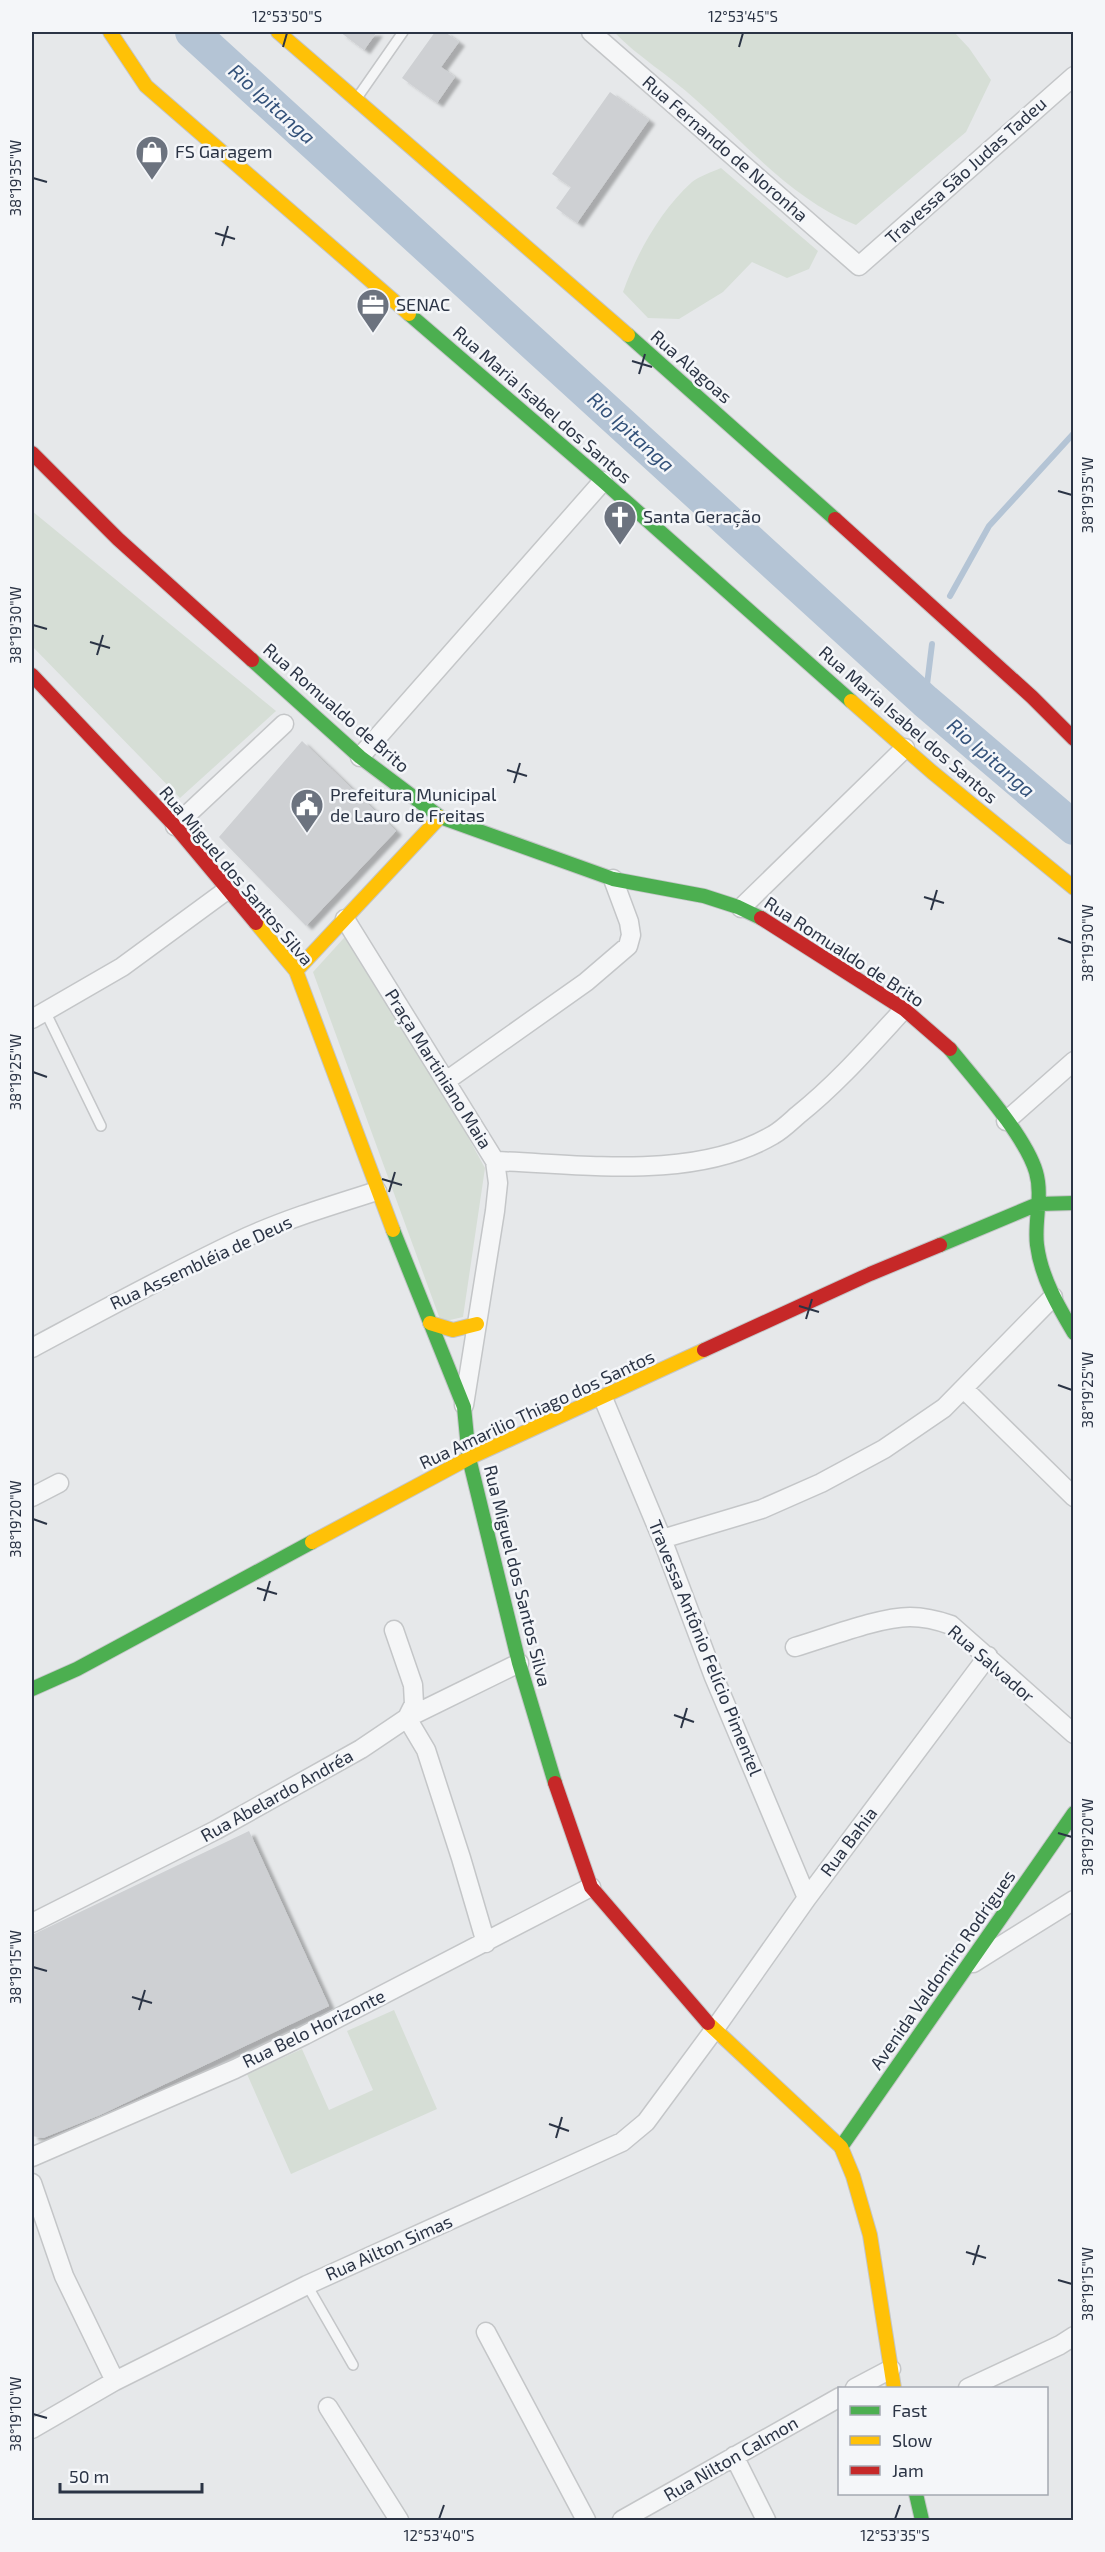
<svg xmlns="http://www.w3.org/2000/svg" width="1105" height="2552" font-family="'Exo 2',sans-serif">
	<style>
		.green { fill: #d6ded6 }
		.lines { fill: none; stroke-linecap: round; stroke-linejoin: round }
		.stream { stroke: #b4c4d5; stroke-width: 6 }
		.river { stroke: #b4c4d5; stroke-width: 34 }
		.building { fill: #ced0d3; filter: url(#shadow) }
		.lane-casing { stroke: #c4c6c8; stroke-width: 12 }
		.street-casing { stroke: #c4c6c8; stroke-width: 21 }
		.fast-casing { stroke: #c4c6c8; stroke-width: 16 }
		.slow-casing { stroke: #c4c6c8; stroke-width: 16 }
		.jam-casing { stroke: #c4c6c8; stroke-width: 16 }
		.lane { stroke: #f5f6f7; stroke-width: 9 }
		.street { stroke: #f5f6f7; stroke-width: 18 }
		.fast { stroke: #4caf50; stroke-width: 14 }
		.slow { stroke: #ffc107; stroke-width: 14 }
		.jam { stroke: #c62828; stroke-width: 14 }
		.ticks { fill: none; stroke: #2b3445; stroke-width: 2 }
		.labels { text-anchor: middle; stroke-width: 5; stroke-linejoin: round; paint-order: stroke }
		.street-label { font-size: 18px; fill: #2b3445; stroke: #f4f6f9 }
		.poi-label { font-size: 18px; fill: #2b3445; stroke: #f4f6f9; text-anchor: start }
		.water-label { font-size: 20px; font-style: italic; fill: #34527a; stroke: #f4f6f9 }
		.neatline { fill: none; stroke: #2b3445; stroke-width: 2 }
		.ticks-label { font-size: 15px; text-anchor: middle; fill: #2b3445 }
	</style>
	<defs>
		<filter id="shadow"><feDropShadow dx="6" dy="4" stdDeviation="1.5" flood-color="#0004"/></filter>
	</defs>
	<rect width="100%" height="100%" fill="#e6e8ea"/>
	<path class="green" d="M614,32H954L969,48L991,80L966,132L856,225C791,199 746,144 695,99C669,75 638,57 614,32Z
		M721,168L818,251L809,269L787,278L752,262L723,292L679,319L648,318L623,292C637,253 660,211 692,182C700,176 712,172 721,168Z
		M32,511L276,711L180,798L32,646Z
		M353,928L485,1168L463,1317L441,1322L313,972Z
		M394,2010L437,2109L291,2174L247,2074L302,2049L329,2110L373,2090L347,2031Z"/>
	<g class="lines">
		<path class="stream" d="M950,596L989,526L1074,433
			M925,701L932,644"/>
		<path class="river" d="M192,32L925,701L1074,828"/>
	</g>
	<path class="building" d="M340,32H377L364,50Z
		M435,32H445L459,42L441,67L455,77L437,103L402,78Z
		M610,92L649,120L577,223L556,208L571,187L552,174Z
		M302,741L396,831L306,926L219,837Z
		M249,1831L329,2006L100,2115L43,2138L32,2136V1935Z"/>
	<g class="lines">
		<g class="lane-casing">
			<path id="lane" d="M357,98L403,32
				M45,1011L101,1126
				M307,2285L353,2365"/>
		</g>
		<g class="street-casing">
			<path id="street" d="M591,32L859,266L1074,76
				M360,757L603,481
				M175,826L284,724
				M741,908L905,748
				M345,919L495,1161L498,1183L495,1211L464,1405
				M32,1019L122,967L227,890
				M446,1081L586,982L628,946L631,935L629,922L613,879
				M1006,1121L1074,1061
				M495,1161C582,1164 695,1181 773,1135C782,1130 790,1122 798,1115C837,1084 870,1046 904,1009
				M32,1348C103,1310 174,1271 247,1237C289,1218 333,1205 377,1191
				M964,1389L1074,1497
				M603,1398L662,1539L714,1677L807,1898
				M32,1497L59,1483
				M662,1539L762,1509L821,1483L884,1449L944,1408L1053,1297
				M394,1630L413,1685L414,1704L407,1718L426,1750L461,1858L486,1943
				M795,1647C826,1638 879,1617 910,1617C924,1617 937,1620 951,1625L1074,1734
				M32,1923L216,1830L361,1749L407,1718L519,1663
				M973,1963L1074,1900
				M32,2157L235,2069L305,2035L591,1887
				M32,2183L64,2276L115,2381
				M486,2332L586,2520
				M855,2388L891,2369
				M968,2388L1060,2345L1074,2336
				M328,2407L399,2520
				M32,2429L115,2381L307,2285L622,2142L646,2122L714,2030L807,1898L988,1656
				M734,2456L766,2520
				M622,2520L840,2397"/>
		</g>
		<g class="fast-casing">
			<path id="fast" d="M409,314L603,481L851,701
				M628,335L835,519
				M252,660L360,757L440,817L613,879L704,896L738,907L761,918
				M950,1049C975,1080 1025,1135 1036,1172C1043,1196 1034,1221 1037,1245C1041,1277 1058,1306 1074,1333
				M393,1230L464,1407L469,1458L519,1663L555,1783
				M940,1245L1038,1204L1074,1203
				M32,1689L77,1669L312,1542
				M841,2147L1074,1813
				M916,2494L922,2520"/>
		</g>
		<g class="slow-casing">
			<path id="slow" d="M110,32L146,86L409,314
				M278,32L628,335
				M851,701L932,772L1074,888
				M256,923L296,971L393,1230
				M296,971L440,817
				M430,1323L453,1330L477,1324
				M312,1542L469,1458L704,1350
				M708,2023L841,2147L853,2176L870,2235L894,2388"/>
		</g>
		<g class="jam-casing">
			<path id="jam" d="M32,453L118,539L252,660
				M835,519L1032,697L1074,739
				M32,675L175,826L256,923
				M761,918L904,1009L950,1049
				M704,1350L870,1274L940,1245
				M555,1783L591,1887L708,2023"/>
		</g>
		<use href="#lane" class="lane"/>
		<use href="#street" class="street"/>
		<use href="#fast" class="fast"/>
		<use href="#slow" class="slow"/>
		<use href="#jam" class="jam"/>
	</g>
	<path class="ticks" d="M283,47L287,33M739,47L743,33M33,178L47,182M215,233L235,239M222,246L228,226M632,361L652,367M639,374L645,354M1058,491L1072,495M33,625L47,629M90,642L110,648M97,655L103,635M507,770L527,776M514,783L520,763M924,897L944,903M931,910L937,890M1058,938L1072,943M33,1072L47,1077M382,1179L402,1185M389,1192L395,1172M799,1306L819,1312M806,1319L812,1299M1058,1385L1072,1390M33,1519L47,1524M257,1588L277,1594M264,1601L270,1581M674,1715L694,1722M681,1728L687,1708M1058,1833L1072,1837M33,1967L47,1971M132,1997L152,2003M139,2010L145,1990M549,2124L569,2131M556,2138L562,2117M966,2252L986,2258M973,2265L979,2245M1058,2280L1072,2284M33,2414L47,2418M439,2519L444,2505M895,2519L900,2505"/>
	<defs>
		<g id="shop-pin" transform="scale(1.725)"><path d="M0 17L-7.5 6A9.5 9.5 0 1 1 7.5 6Z" fill="#6c737f" stroke="#f4f6f9"/><path d="M-5-2.5h2.3a2.7 3.5 0 0 1 5.4 0H5L5.5 6h-11ZM-1.5-2.5h3a1.5 2.3 0 0 0-3 0Z" fill="#fff"/></g>
		<g id="office-pin" transform="scale(1.725)"><path d="M0 17L-7.5 6A9.5 9.5 0 1 1 7.5 6Z" fill="#6c737f" stroke="#f4f6f9"/><path d="M-6-3h4V-5.5h4V-3h4V5H-6ZM-1-4.5V-3h2v-1.5ZM-6 0V1H6V0Z" fill="#fff"/></g>
		<g id="church-pin" transform="scale(1.725)"><path d="M0 17L-7.5 6A9.5 9.5 0 1 1 7.5 6Z" fill="#6c737f" stroke="#f4f6f9"/><path d="M-1.2-6h2.4v3.5h3.3v2.4h-3.3V6h-2.4V-.1h-3.3v-2.4h3.3Z" fill="#fff"/></g>
		<g id="civic-pin" transform="scale(1.725)"><path d="M0 17L-7.5 6A9.5 9.5 0 1 1 7.5 6Z" fill="#6c737f" stroke="#f4f6f9"/><path d="M-.6-6.5H3V-4.5H.6V-3L4-1V1h2V6H-6V1h2V-1L-.6-3ZM-1.2 2.5V6h2.4V2.5Z" fill="#fff"/></g>
	</defs>
	<g fill-rule="evenodd">
		<use href="#shop-pin" x="152" y="152"/>
		<use href="#office-pin" x="373" y="305"/>
		<use href="#church-pin" x="620" y="517"/>
		<use href="#civic-pin" x="307" y="805"/>
	</g>
	<g class="labels">
		<g class="street-label">
			<text transform="translate(725 149) rotate(41)" y="6">Rua Fernando de Noronha</text>
			<text transform="translate(966 171) rotate(-42)" y="6">Travessa São Judas Tadeu</text>
			<text transform="translate(691 367) rotate(41)" y="6">Rua Alagoas</text>
			<text transform="translate(542 405) rotate(41)" y="6">Rua Maria Isabel dos Santos</text>
			<text transform="translate(336 708) rotate(41)" y="6">Rua Romualdo de Brito</text>
			<text transform="translate(908 725) rotate(41)" y="6">Rua Maria Isabel dos Santos</text>
			<text transform="translate(236 876) rotate(50)" y="6">Rua Miguel dos Santos Silva</text>
			<text transform="translate(844 952) rotate(33)" y="6">Rua Romualdo de Brito</text>
			<text transform="translate(438 1069) rotate(58)" y="6">Praça Martiniano Maia</text>
			<text transform="translate(201 1263) rotate(-25)" y="6">Rua Assembléia de Deus</text>
			<text transform="translate(537 1410) rotate(-25)" y="6">Rua Amarilio Thiago dos Santos</text>
			<text transform="translate(517 1576) rotate(76)" y="6">Rua Miguel dos Santos Silva</text>
			<text transform="translate(705 1648) rotate(68)" y="6">Travessa Antônio Felício Pimentel</text>
			<text transform="translate(991 1664) rotate(41)" y="6">Rua Salvador</text>
			<text transform="translate(277 1796) rotate(-29)" y="6">Rua Abelardo Andréa</text>
			<text transform="translate(849 1842) rotate(-53)" y="6">Rua Bahia</text>
			<text transform="translate(943 1970) rotate(-55)" y="6">Avenida Valdomiro Rodrigues</text>
			<text transform="translate(314 2029) rotate(-26)" y="6">Rua Belo Horizonte</text>
			<text transform="translate(389 2248) rotate(-24)" y="6">Rua Ailton Simas</text>
			<text transform="translate(731 2459) rotate(-30)" y="6">Rua Nilton Calmon</text>
		</g>
		<g class="poi-label">
			<text x="175" y="158">FS Garagem</text>
			<text x="396" y="311">SENAC</text>
			<text x="643" y="523">Santa Geração</text>
			<text x="330" y="801">Prefeitura Municipal<tspan x="330" dy="21">de Lauro de Freitas</tspan></text>
		</g>
		<g class="water-label">
			<text transform="translate(272 104) rotate(42)" y="7">Rio Ipitanga</text>
			<text transform="translate(631 432) rotate(42)" y="7">Rio Ipitanga</text>
			<text transform="translate(991 758) rotate(41)" y="7">Rio Ipitanga</text>
		</g>
	</g>
	<rect width="1105" height="2552" fill="none" stroke="#f4f6f9" stroke-width="66"/>
	<rect x="838" y="2387" width="210" height="108" fill="#f4f6f9" stroke="#a4a8b1" stroke-width="1.5"/>
	<rect x="850" y="2406" width="30" height="9" fill="#4caf50" stroke="#a4a8b1" stroke-width="1.5"/>
	<text x="892" y="2417" font-size="18" fill="#2b3445">Fast</text>
	<rect x="850" y="2436" width="30" height="9" fill="#ffc107" stroke="#a4a8b1" stroke-width="1.5"/>
	<text x="892" y="2447" font-size="18" fill="#2b3445">Slow</text>
	<rect x="850" y="2466" width="30" height="9" fill="#c62828" stroke="#a4a8b1" stroke-width="1.5"/>
	<text x="892" y="2477" font-size="18" fill="#2b3445">Jam</text>
	<path d="M60 2483v9h142v-9" fill="none" stroke="#2b3445" stroke-width="3"/>
	<text x="69" y="2483" font-size="18" fill="#2b3445" stroke="#f4f6f9" stroke-width="4.5" paint-order="stroke">50 m</text>
	<rect x="33" y="33" width="1039" height="2486" class="neatline"/>
	<g class="ticks-label">
		<text x="287" y="22">12°53'50"S</text>
		<text x="743" y="22">12°53'45"S</text>
		<text transform="translate(16 178) rotate(-90)" y="5">38°19'35"W</text>
		<text transform="translate(1088 495) rotate(-90)" y="5">38°19'35"W</text>
		<text transform="translate(16 625) rotate(-90)" y="5">38°19'30"W</text>
		<text transform="translate(1088 943) rotate(-90)" y="5">38°19'30"W</text>
		<text transform="translate(16 1072) rotate(-90)" y="5">38°19'25"W</text>
		<text transform="translate(1088 1390) rotate(-90)" y="5">38°19'25"W</text>
		<text transform="translate(16 1519) rotate(-90)" y="5">38°19'20"W</text>
		<text transform="translate(1088 1837) rotate(-90)" y="5">38°19'20"W</text>
		<text transform="translate(16 1967) rotate(-90)" y="5">38°19'15"W</text>
		<text transform="translate(1088 2284) rotate(-90)" y="5">38°19'15"W</text>
		<text transform="translate(16 2414) rotate(-90)" y="5">38°19'10"W</text>
		<text x="439" y="2541">12°53'40"S</text>
		<text x="895" y="2541">12°53'35"S</text>
	</g>
</svg>
